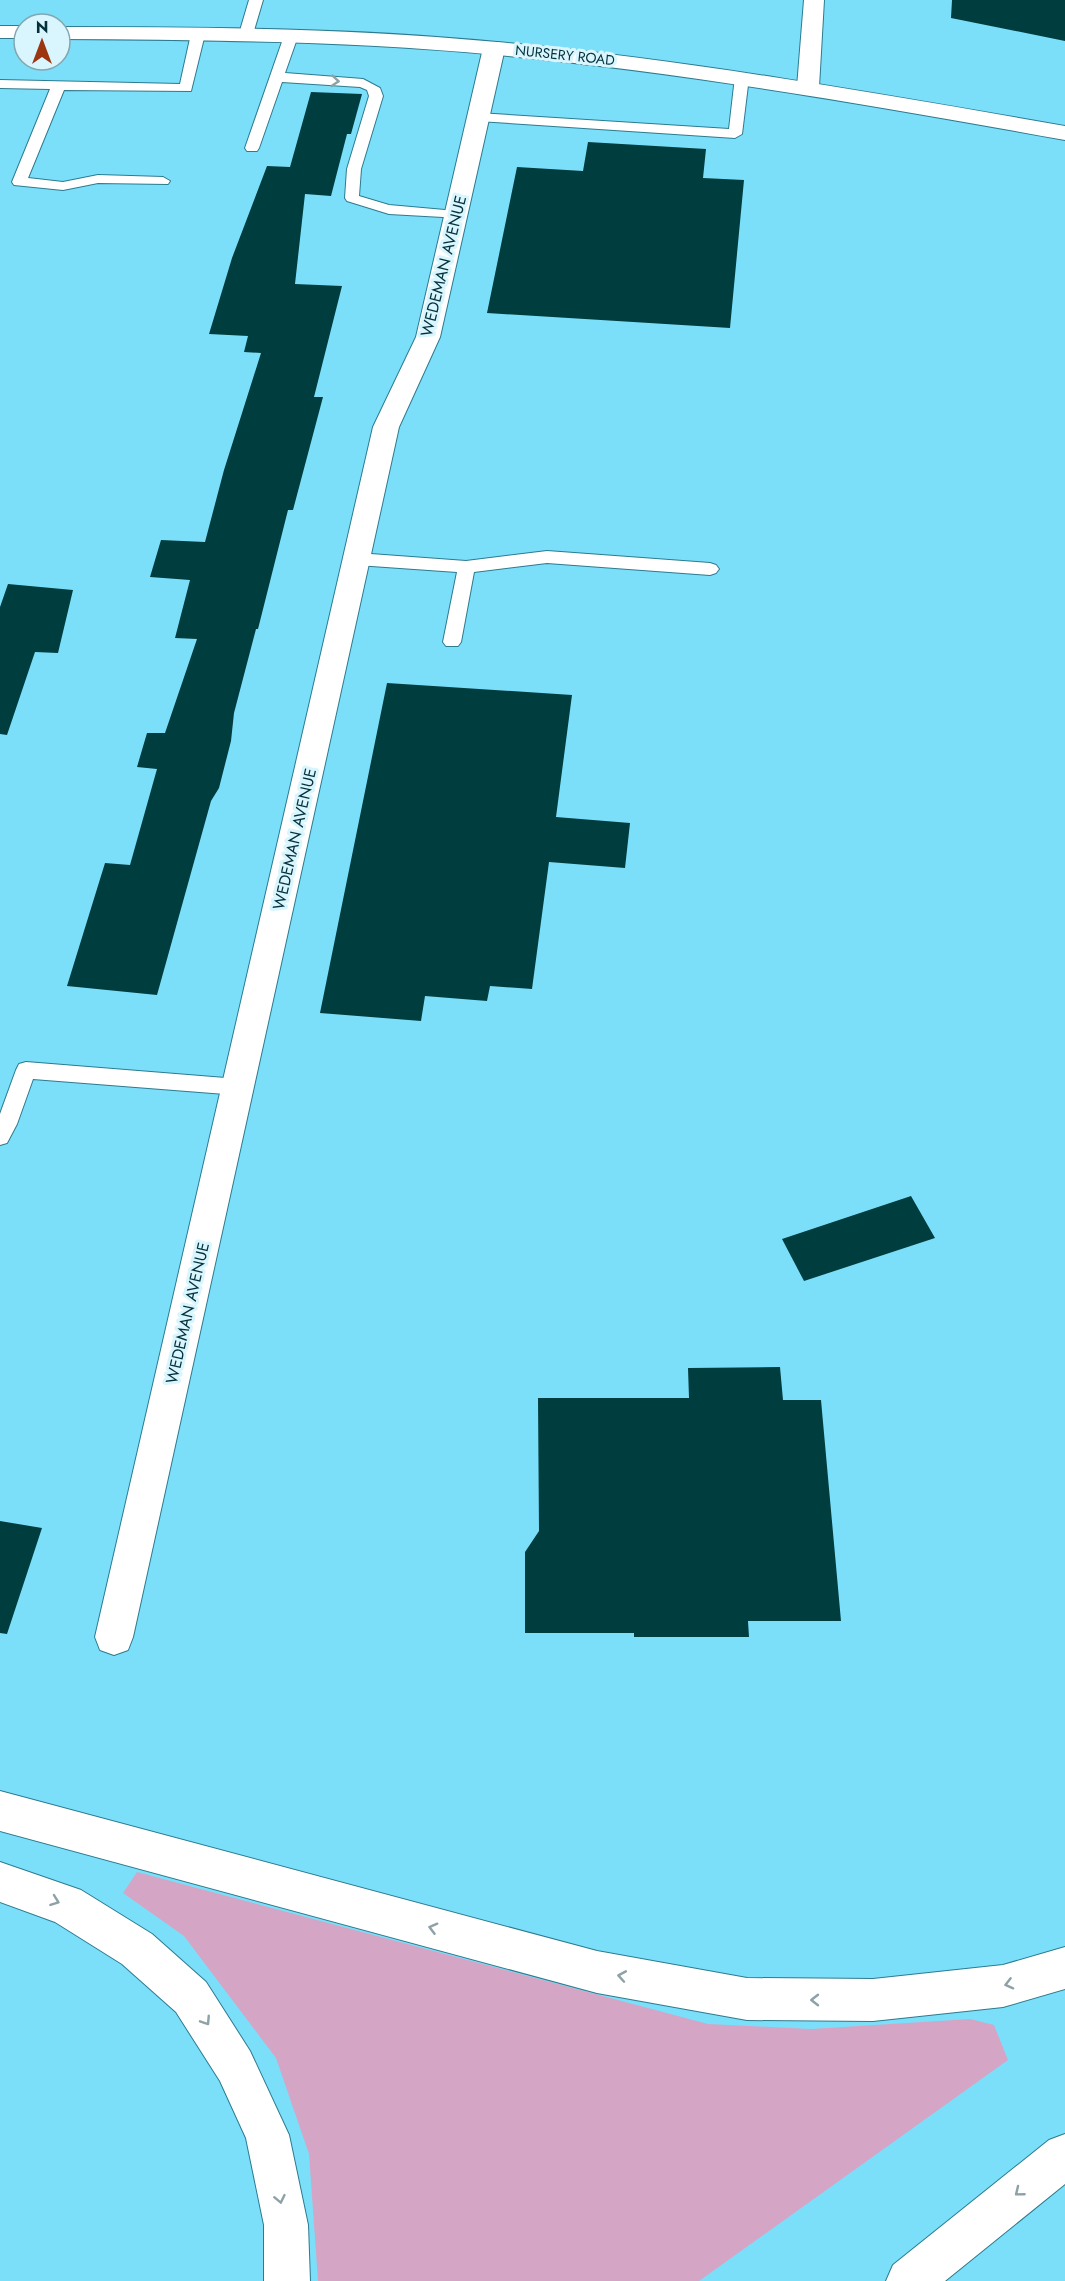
<svg xmlns="http://www.w3.org/2000/svg" width="1065" height="2281" font-family="Jost,sans-serif">
	<style>
		.green { fill: #d5a5c6 }
		.building { fill: #003d3f }
		.lines { fill: none; stroke-linecap: round; stroke-linejoin: round }
		.service-casing { stroke: #2c7b8f; stroke-width: 2 }
		.minor-casing { stroke: #2c7b8f; stroke-width: 2 }
		.secondary-casing { stroke: #2c7b8f; stroke-width: 2 }
		.motorway-casing { stroke: #2c7b8f; stroke-width: 2 }
		.service { fill: #fff; fill-rule: evenodd }
		.minor { fill: #fff; fill-rule: evenodd }
		.secondary { fill: #fff; fill-rule: evenodd }
		.motorway { fill: #fff; fill-rule: evenodd }
		.oneway { stroke: #8da2a7 }
		.labels { text-anchor: middle; stroke-width: 6; stroke-linejoin: round; paint-order: stroke }
		.far-street-label { font-size: 14px; fill: #02313c; stroke: #d9f5fd }
		.street-label { font-size: 16px; fill: #02313c; stroke: #d9f5fd }
	</style>
	<rect width="100%" height="100%" fill="#7bdffa"/>
	<path class="green" d="M137,1872L708,2024L811,2029L970,2019L994,2025L1008,2060L699,2281H318L309,2154L276,2058L184,1936L123,1893Z"/>
	<path class="building" d="M952,0H1065V41L951,18Z
		M311,92L362,94L351,134H347L331,196L305,194L295,284L342,286L314,397H323L293,510H288L258,629H256L234,713L231,741L219,788L211,801L157,995L67,986L105,863L130,865L157,769L137,767L147,733H165L197,639L175,638L190,580L150,577L161,540L205,542L224,470L261,353L244,352L248,336L209,334L232,258L267,166L290,167Z
		M588,142L706,149L703,178L744,180L730,328L487,313L517,167L583,171Z
		M8,584L73,590L58,653L35,652L7,735L0,734V607Z
		M387,683L572,695L556,817L630,823L625,868L549,862L532,989L490,986L487,1001L425,996L421,1021L320,1013Z
		M911,1196L935,1238L804,1281L782,1239Z
		M780,1367L783,1400H821L841,1621H748L749,1637H634V1633H525V1552L539,1531L538,1398H689L688,1368Z
		M0,1521L42,1528L7,1634L0,1633Z"/>
	<g class="lines">
		<g class="service-casing">
			<path id="service" d="M249,0H263L253,34L246,38L239,34Z
				M198,30L205,34L191,91L64,90L28,178L63,182L98,175L163,177L170,181L168,184L98,183L63,190L14,185L12,182L50,89L0,88V80L180,84L191,34Z
				M291,32L298,36L285,73L363,79L380,88L383,96L361,169L359,196L389,205L456,211L463,215L461,218L389,214L347,201L345,198L347,169L369,96L367,90L360,87L282,82L259,148L257,151H247L245,148L284,36Z
				M742,73L749,77L742,134L735,138L478,121L471,117L478,113L729,129L735,77Z
				M547,551L710,563L716,565L719,569L716,573L710,575L547,563L474,572L461,642L458,646H446L443,642L457,572L357,565L351,563L348,559L351,555L357,553L466,561Z
				M26,1062L238,1079L245,1081L248,1087L245,1093L238,1095L33,1079L17,1124L7,1143L0,1145V1114L16,1070L19,1064Z"/>
		</g>
		<g class="minor-casing">
			<path id="minor" d="M804,0H824L819,87L816,92L808,94L800,92L797,87Z
				M494,42L502,43L505,48L440,337L399,427L133,1637L128,1650L114,1655L100,1650L95,1637L373,427L416,337L483,48L486,43Z"/>
		</g>
		<g class="secondary-casing">
			<path id="secondary" d="M0,26H24V38H0Z
				M60,27C206,27 352,28 497,42C688,60 876,93 1065,126V140C876,106 688,73 497,55C352,41 206,40 60,39Z"/>
		</g>
		<g class="motorway-casing">
			<path id="motorway" d="M0,1791L597,1951L747,1978L873,1979L1003,1965L1065,1947V1989L1003,2007L873,2021L747,2020L597,1993L0,1831Z
				M0,1862L81,1890L152,1934L206,1982L250,2051L289,2135L308,2225L310,2281H264V2225L246,2138L220,2081L176,2012L122,1964L55,1922L0,1902Z
				M1065,2134V2184L945,2281H886L893,2265L1049,2140Z"/>
		</g>
		<use href="#service" class="service"/>
		<use href="#minor" class="minor"/>
		<use href="#secondary" class="secondary"/>
		<use href="#motorway" class="motorway"/>
	</g>
	<defs><path id="oneway-chevron" d="M-2-3.5L2.5 0L-2 3.5" fill="none" stroke-width="1.6" stroke-linecap="round" stroke-linejoin="round" transform="scale(1.5)"/></defs>
	<g class="oneway">
		<use href="#oneway-chevron" transform="translate(335 81) rotate(5)"/>
		<use href="#oneway-chevron" transform="translate(55 1901) rotate(20)"/>
		<use href="#oneway-chevron" transform="translate(433 1928) rotate(-165)"/>
		<use href="#oneway-chevron" transform="translate(622 1976) rotate(-170)"/>
		<use href="#oneway-chevron" transform="translate(1009 1984) rotate(166)"/>
		<use href="#oneway-chevron" transform="translate(815 2000) rotate(-180)"/>
		<use href="#oneway-chevron" transform="translate(206 2021) rotate(57)"/>
		<use href="#oneway-chevron" transform="translate(1019 2192) rotate(141)"/>
		<use href="#oneway-chevron" transform="translate(280 2199) rotate(78)"/>
	</g>
	<g class="labels">
		<g class="far-street-label">
			<text transform="translate(565 55) rotate(6)" y="5">NURSERY ROAD</text>
		</g>
		<g class="street-label">
			<text transform="translate(443 266) rotate(-76)" y="6">WEDEMAN AVENUE</text>
			<text transform="translate(294 839) rotate(-77)" y="6">WEDEMAN AVENUE</text>
			<text transform="translate(187 1313) rotate(-77)" y="6">WEDEMAN AVENUE</text>
		</g>
	</g>
	<g transform="translate(42 42)"><circle r="28" fill="#d9f5fd" stroke="#83a7b0" stroke-width="1.5"/>
	<path d="M0-4.5L10 22L0 15L-10 22Z" fill="#9c3611"/>
	<text y="-9" font-size="16" font-weight="bold" text-anchor="middle" fill="#02313c">N</text>
	</g>
</svg>
